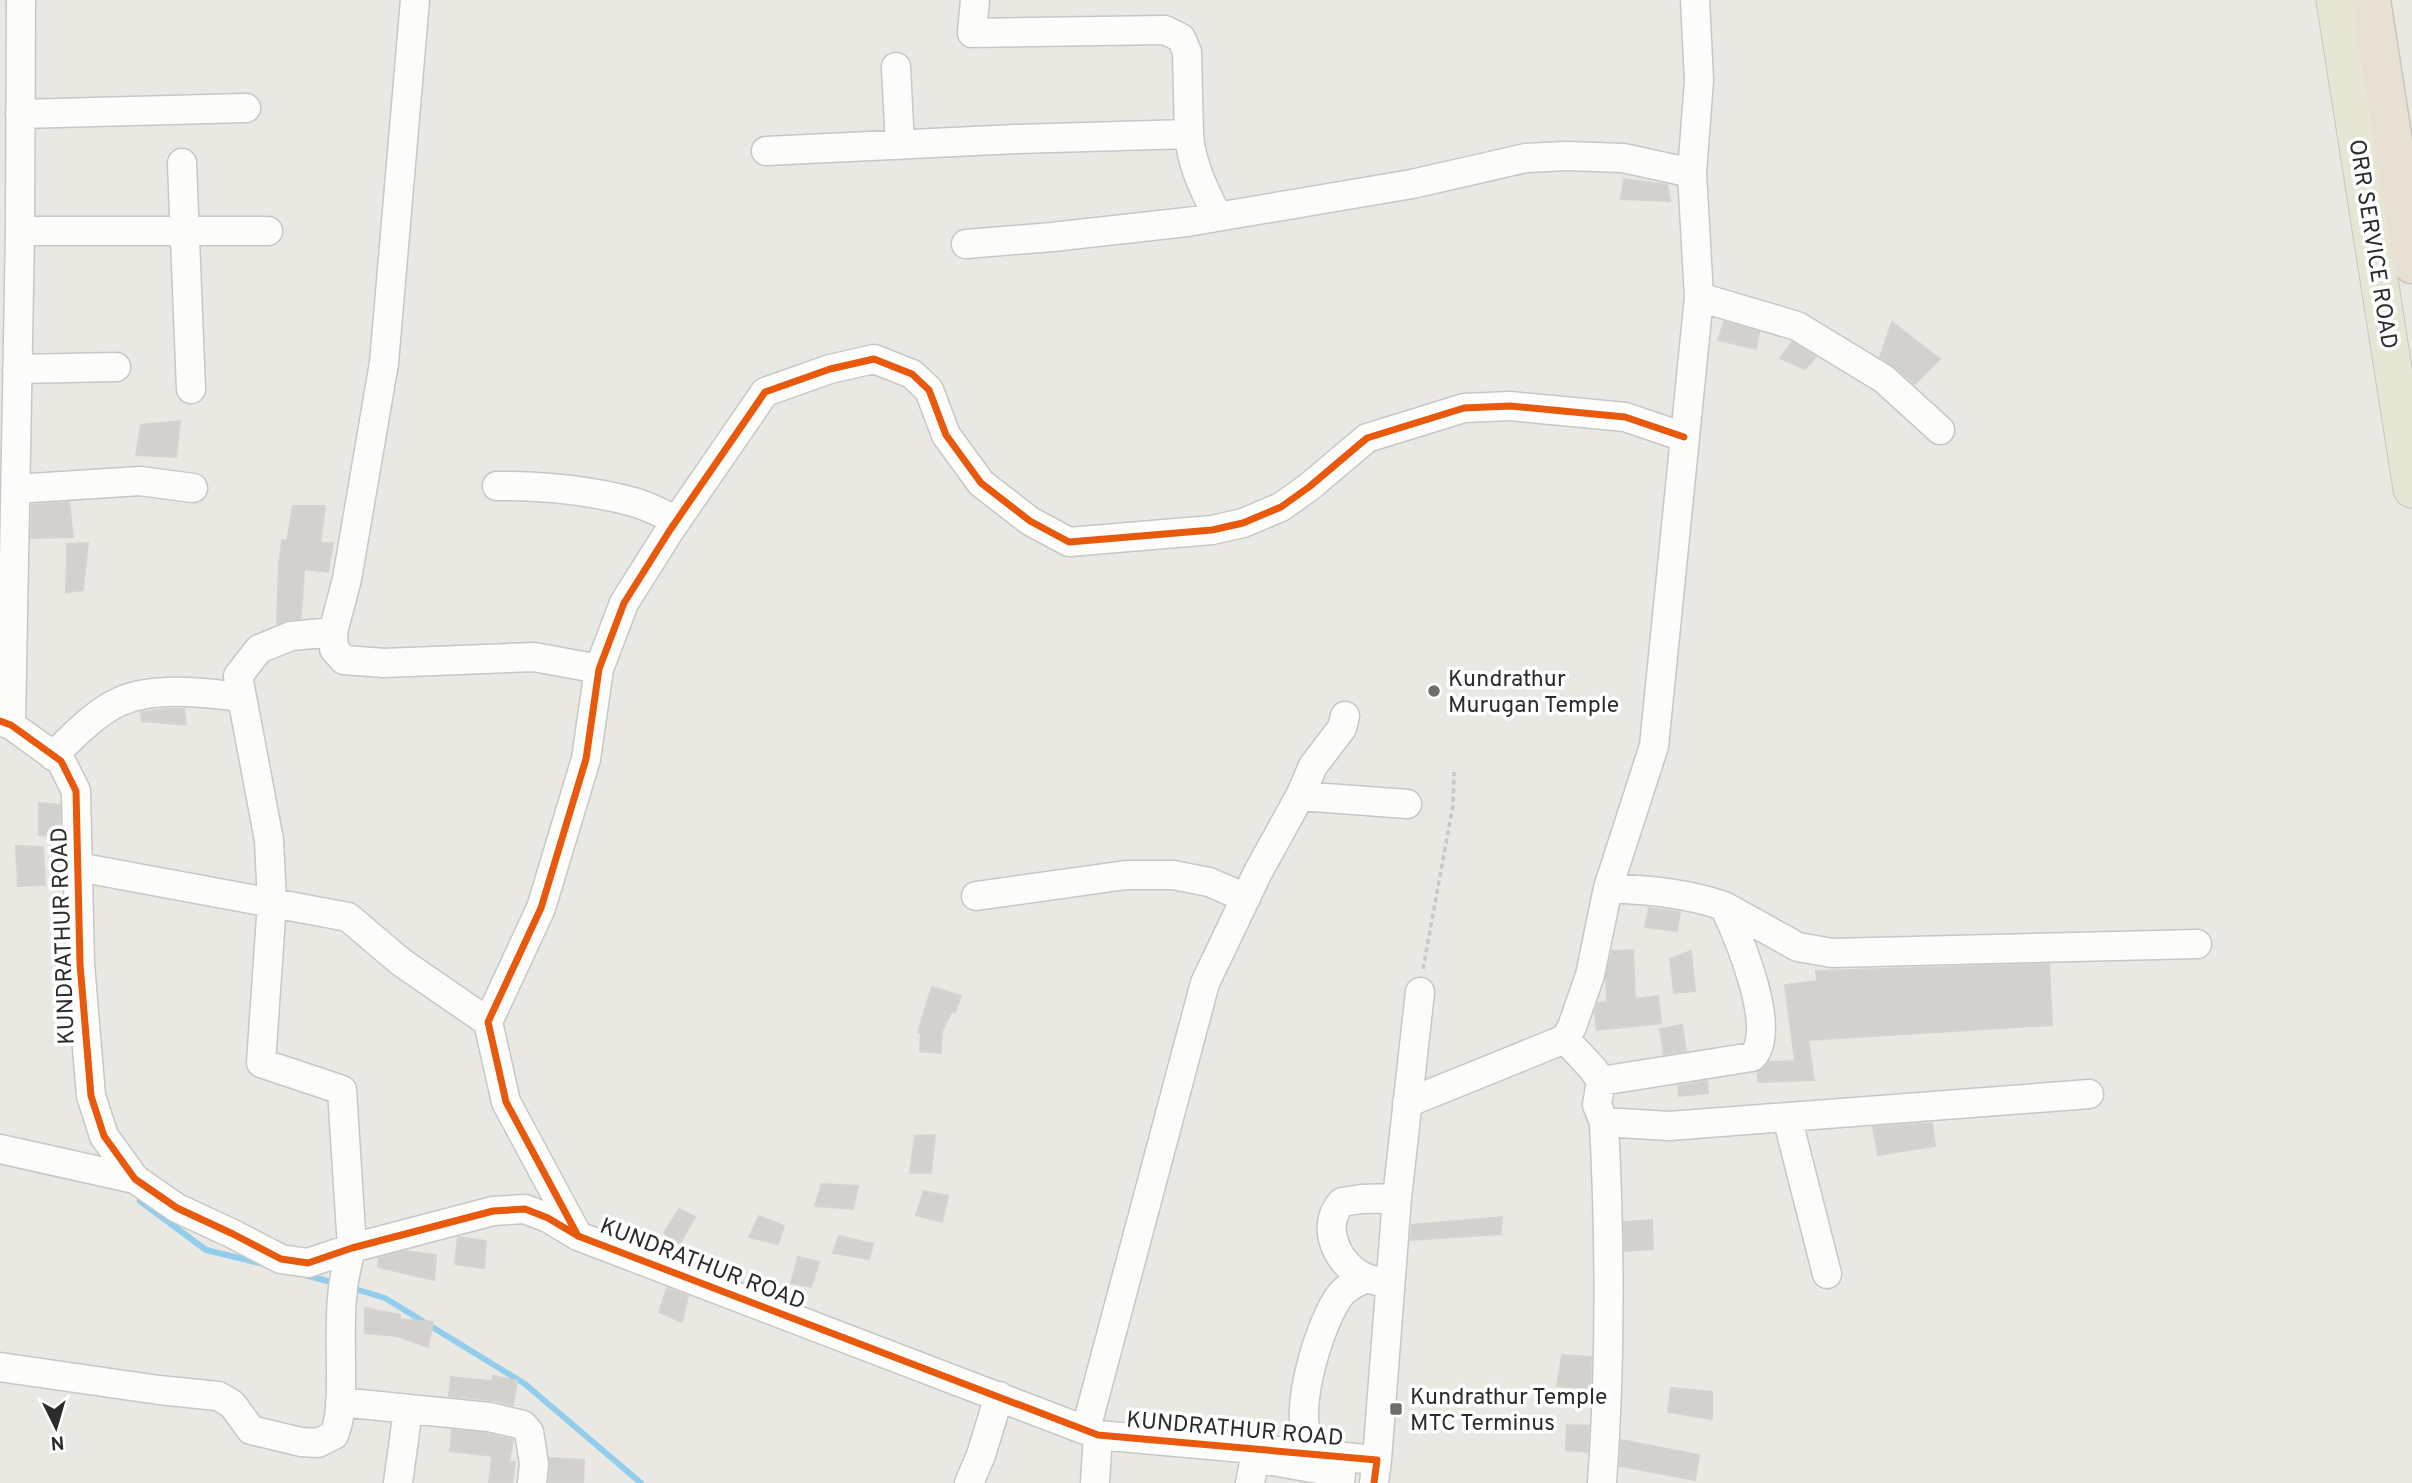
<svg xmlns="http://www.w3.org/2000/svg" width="2412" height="1483" font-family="Overpass,sans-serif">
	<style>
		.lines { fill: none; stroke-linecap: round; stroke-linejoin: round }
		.stream { stroke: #93cdee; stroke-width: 6 }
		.building { fill: #d3d1cd; stroke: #d5d3ce; stroke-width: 2 }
		.minor-casing { stroke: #c8c7c7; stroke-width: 31 }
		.major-casing { stroke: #c6c5c2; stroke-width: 39 }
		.highway-casing { stroke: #c6c5c2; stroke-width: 41 }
		.path { stroke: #c8c8c7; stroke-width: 3.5; stroke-dasharray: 5 3.5; stroke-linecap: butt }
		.minor { stroke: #fcfcfb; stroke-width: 28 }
		.major { stroke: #e7e5d4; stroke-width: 37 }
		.highway { stroke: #e9e0d4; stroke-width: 38 }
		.cycleway-casing { stroke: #fff; stroke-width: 11 }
		.cycleway { stroke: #e8590c; stroke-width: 7 }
		.poi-dot { fill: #6e6e6c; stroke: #fff; stroke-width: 2.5 }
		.labels { text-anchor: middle; stroke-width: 7; stroke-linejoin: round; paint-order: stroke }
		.street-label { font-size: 23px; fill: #2c2c2c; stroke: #fff }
		.poi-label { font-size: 23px; fill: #2c2c2c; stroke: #fff; text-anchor: start }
	</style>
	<rect width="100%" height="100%" fill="#eae8e2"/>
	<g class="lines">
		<path class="stream" d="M140,1201L206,1250L264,1264
			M305,1275L335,1283
			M352,1288L385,1298L525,1384L641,1483"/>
	</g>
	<path class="building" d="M1624,179L1667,185L1670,201L1621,199Z
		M1724,322L1759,332L1756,349L1718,340Z
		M1892,322L1940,359L1915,384L1895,367L1880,357Z
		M1792,342L1816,357L1805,369L1780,358Z
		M180,421L176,457L136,455L141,425Z
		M69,502L73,537L31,538L32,505Z
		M293,506H325L320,543H333L328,572L304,569L301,618L277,624L279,565L282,540L287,541Z
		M88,543L83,590L66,592L67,544Z
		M166,709H184L186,725L142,721L141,712Z
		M39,803L60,805V836L39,835Z
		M16,846L43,847L45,885L18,886Z
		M1649,908L1680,912L1677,931L1645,927Z
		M1633,950L1635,999L1658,996L1661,1023L1597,1030L1595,1012L1598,1003L1607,1002L1606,977L1612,951Z
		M1691,951L1695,991L1674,993L1670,959Z
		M2049,964L2052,1025L1808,1040L1814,1080L1758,1082V1072L1769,1062L1795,1061L1785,985L1817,981L1816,971Z
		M932,987L961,996L955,1012L952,1011L942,1031L941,1053L920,1051L921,1034L918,1032Z
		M1682,1025L1686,1051L1664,1054L1660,1029Z
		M1707,1081L1708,1093L1679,1096L1678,1086Z
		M1932,1123L1935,1146L1878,1155L1873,1127Z
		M935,1135L931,1173H910L915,1136Z
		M822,1184L858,1186L853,1209L815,1206Z
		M924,1191L948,1196L942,1222L916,1215Z
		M679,1209L695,1217L680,1243L664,1233Z
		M759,1216L784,1226L778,1244L749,1237Z
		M1502,1217L1501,1234L1411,1240L1412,1225Z
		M1652,1220L1653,1249L1625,1251L1624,1222Z
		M839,1236L873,1244L869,1259L833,1253Z
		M458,1237L486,1241L484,1268L455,1264Z
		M405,1251L436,1255L434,1280L378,1267L379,1258Z
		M798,1257L819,1262L811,1287L791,1283Z
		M667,1288L688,1296L682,1322L659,1312Z
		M365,1308L400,1315V1319L433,1322L428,1347L397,1336L365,1333Z
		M1562,1355L1591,1357L1590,1389L1557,1386Z
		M493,1376L517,1381L513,1405L491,1400L449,1396L451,1377L492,1381Z
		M1671,1388L1712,1392V1419L1668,1412Z
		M1567,1425L1589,1426L1587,1452L1566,1450Z
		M452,1430L486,1433L513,1440L509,1462H515L512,1483H489L492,1456L450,1451Z
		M1621,1440L1699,1455L1695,1480L1620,1466Z
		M550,1458L584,1460L583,1483H549Z"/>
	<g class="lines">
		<g class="minor-casing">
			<path id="minor" d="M415,0L384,363L347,579L333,632L334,649L344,660L384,663L534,657L599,669
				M975,0L972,33L1165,30L1181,38L1187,52L1189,134
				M896,67L900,145
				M20,114L246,108
				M766,151L1016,139L1189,134C1191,164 1204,189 1217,216
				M182,163L191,389
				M20,231H268
				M966,244L1052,237L1187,222L1412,184L1526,158L1566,156L1623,158L1692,173
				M1699,297L1797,326L1884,379L1940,430
				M17,369L116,367
				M497,486C541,485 595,491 637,503C650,507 664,515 677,520
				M15,489L140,481L193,488
				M0,721L11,725L61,761L76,791L80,964L91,1096L104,1136L135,1179L177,1208L233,1234L281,1259L308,1263L352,1248L493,1211L525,1209L548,1218L578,1236L1098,1435L1377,1460L1374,1483
				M11,725L20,231L21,0
				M53,756C71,738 97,711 121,701C157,686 204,693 242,697
				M1300,796L1407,804
				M78,867L348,917L401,962L488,1022
				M976,896L1126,875H1173L1209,882L1246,898
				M1724,906L1798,947L1832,953L2197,944
				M1565,1039L1593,1069L1601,1081L1597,1105L1604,1122C1610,1242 1611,1362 1602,1483
				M1601,1081L1752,1057C1779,1031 1738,936 1724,906C1686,893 1648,890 1608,888
				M1407,1103L1565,1039L1572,1027L1590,975L1608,888L1654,746L1699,297L1692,173L1699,80L1695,0
				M1787,1117L1827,1274
				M1604,1122L1669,1126L2089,1094
				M0,1149L135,1179
				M578,1236L506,1102L488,1022L541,908L586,759L599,669L624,603L670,530L765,392L830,369L874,359L912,374L929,390L946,435L981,483L1030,521L1069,542L1212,530L1243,523L1281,507L1309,487L1367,438L1464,408L1510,406L1625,417L1684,437
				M1378,1281C1343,1277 1316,1229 1342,1202L1361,1199L1397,1198
				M0,1367L159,1390L218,1396L232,1404L251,1430L301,1442L318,1443L334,1435C342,1416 341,1391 341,1371C341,1329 338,1288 352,1248L342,1090L261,1063L272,902L269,840L238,676L259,649L291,636L333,632
				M340,1402L489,1417L523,1425L529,1432L531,1444L534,1464L532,1483
				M1086,1429L1205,983L1258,872L1300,796L1313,766L1342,728L1345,716
				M1325,1455C1318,1449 1311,1444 1307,1435C1295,1404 1321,1319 1341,1294C1347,1287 1355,1283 1364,1279
				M1377,1460L1397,1198L1420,992
				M398,1483L408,1410
				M969,1483L981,1455L999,1396
				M1095,1483L1098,1435
				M1250,1483L1255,1458L1341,1473L1340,1483"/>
		</g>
		<g class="major-casing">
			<path id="major" d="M2335,0L2412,489"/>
		</g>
		<g class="highway-casing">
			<path id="highway" d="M2371,0L2412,264"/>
		</g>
		<path class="path" d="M1423,969L1453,805L1454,772"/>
		<use href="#minor" class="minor"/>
		<use href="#major" class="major"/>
		<use href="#highway" class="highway"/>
		<g class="cycleway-casing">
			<path id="cycleway" d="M0,721L11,725L61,761L76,791L80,964L91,1096L104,1136L135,1179L177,1208L233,1234L281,1259L308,1263L352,1248L493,1211L525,1209L548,1218L578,1236L1098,1435L1377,1460L1374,1483
				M578,1236L506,1102L488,1022L541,908L586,759L599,669L624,603L670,530L765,392L830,369L874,359L912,374L929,390L946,435L981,483L1030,521L1069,542L1212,530L1243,523L1281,507L1309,487L1367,438L1464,408L1510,406L1625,417L1684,437"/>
		</g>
		<use href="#cycleway" class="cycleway"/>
	</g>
	<g class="poi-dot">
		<circle cx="1434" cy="691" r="7"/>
		<rect x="1389" y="1402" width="14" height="14" rx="3.5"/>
	</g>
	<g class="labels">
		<g class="street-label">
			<text transform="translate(2374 244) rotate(81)" y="8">ORR SERVICE ROAD</text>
			<text transform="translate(62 936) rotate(-92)" y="8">KUNDRATHUR ROAD</text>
			<text transform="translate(703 1263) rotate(21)" y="8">KUNDRATHUR ROAD</text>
			<text transform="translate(1235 1428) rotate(5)" y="8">KUNDRATHUR ROAD</text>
		</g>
		<g class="poi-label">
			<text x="1448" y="686">Kundrathur<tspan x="1448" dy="26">Murugan Temple</tspan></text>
			<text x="1410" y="1404">Kundrathur Temple<tspan x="1410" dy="26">MTC Terminus</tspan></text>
		</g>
	</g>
	<g transform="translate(56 1427) rotate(175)" stroke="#ffffff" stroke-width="5" paint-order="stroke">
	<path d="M0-5L12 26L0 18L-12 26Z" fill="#2c2c2c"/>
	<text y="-10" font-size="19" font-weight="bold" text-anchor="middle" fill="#2c2c2c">N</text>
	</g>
</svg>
